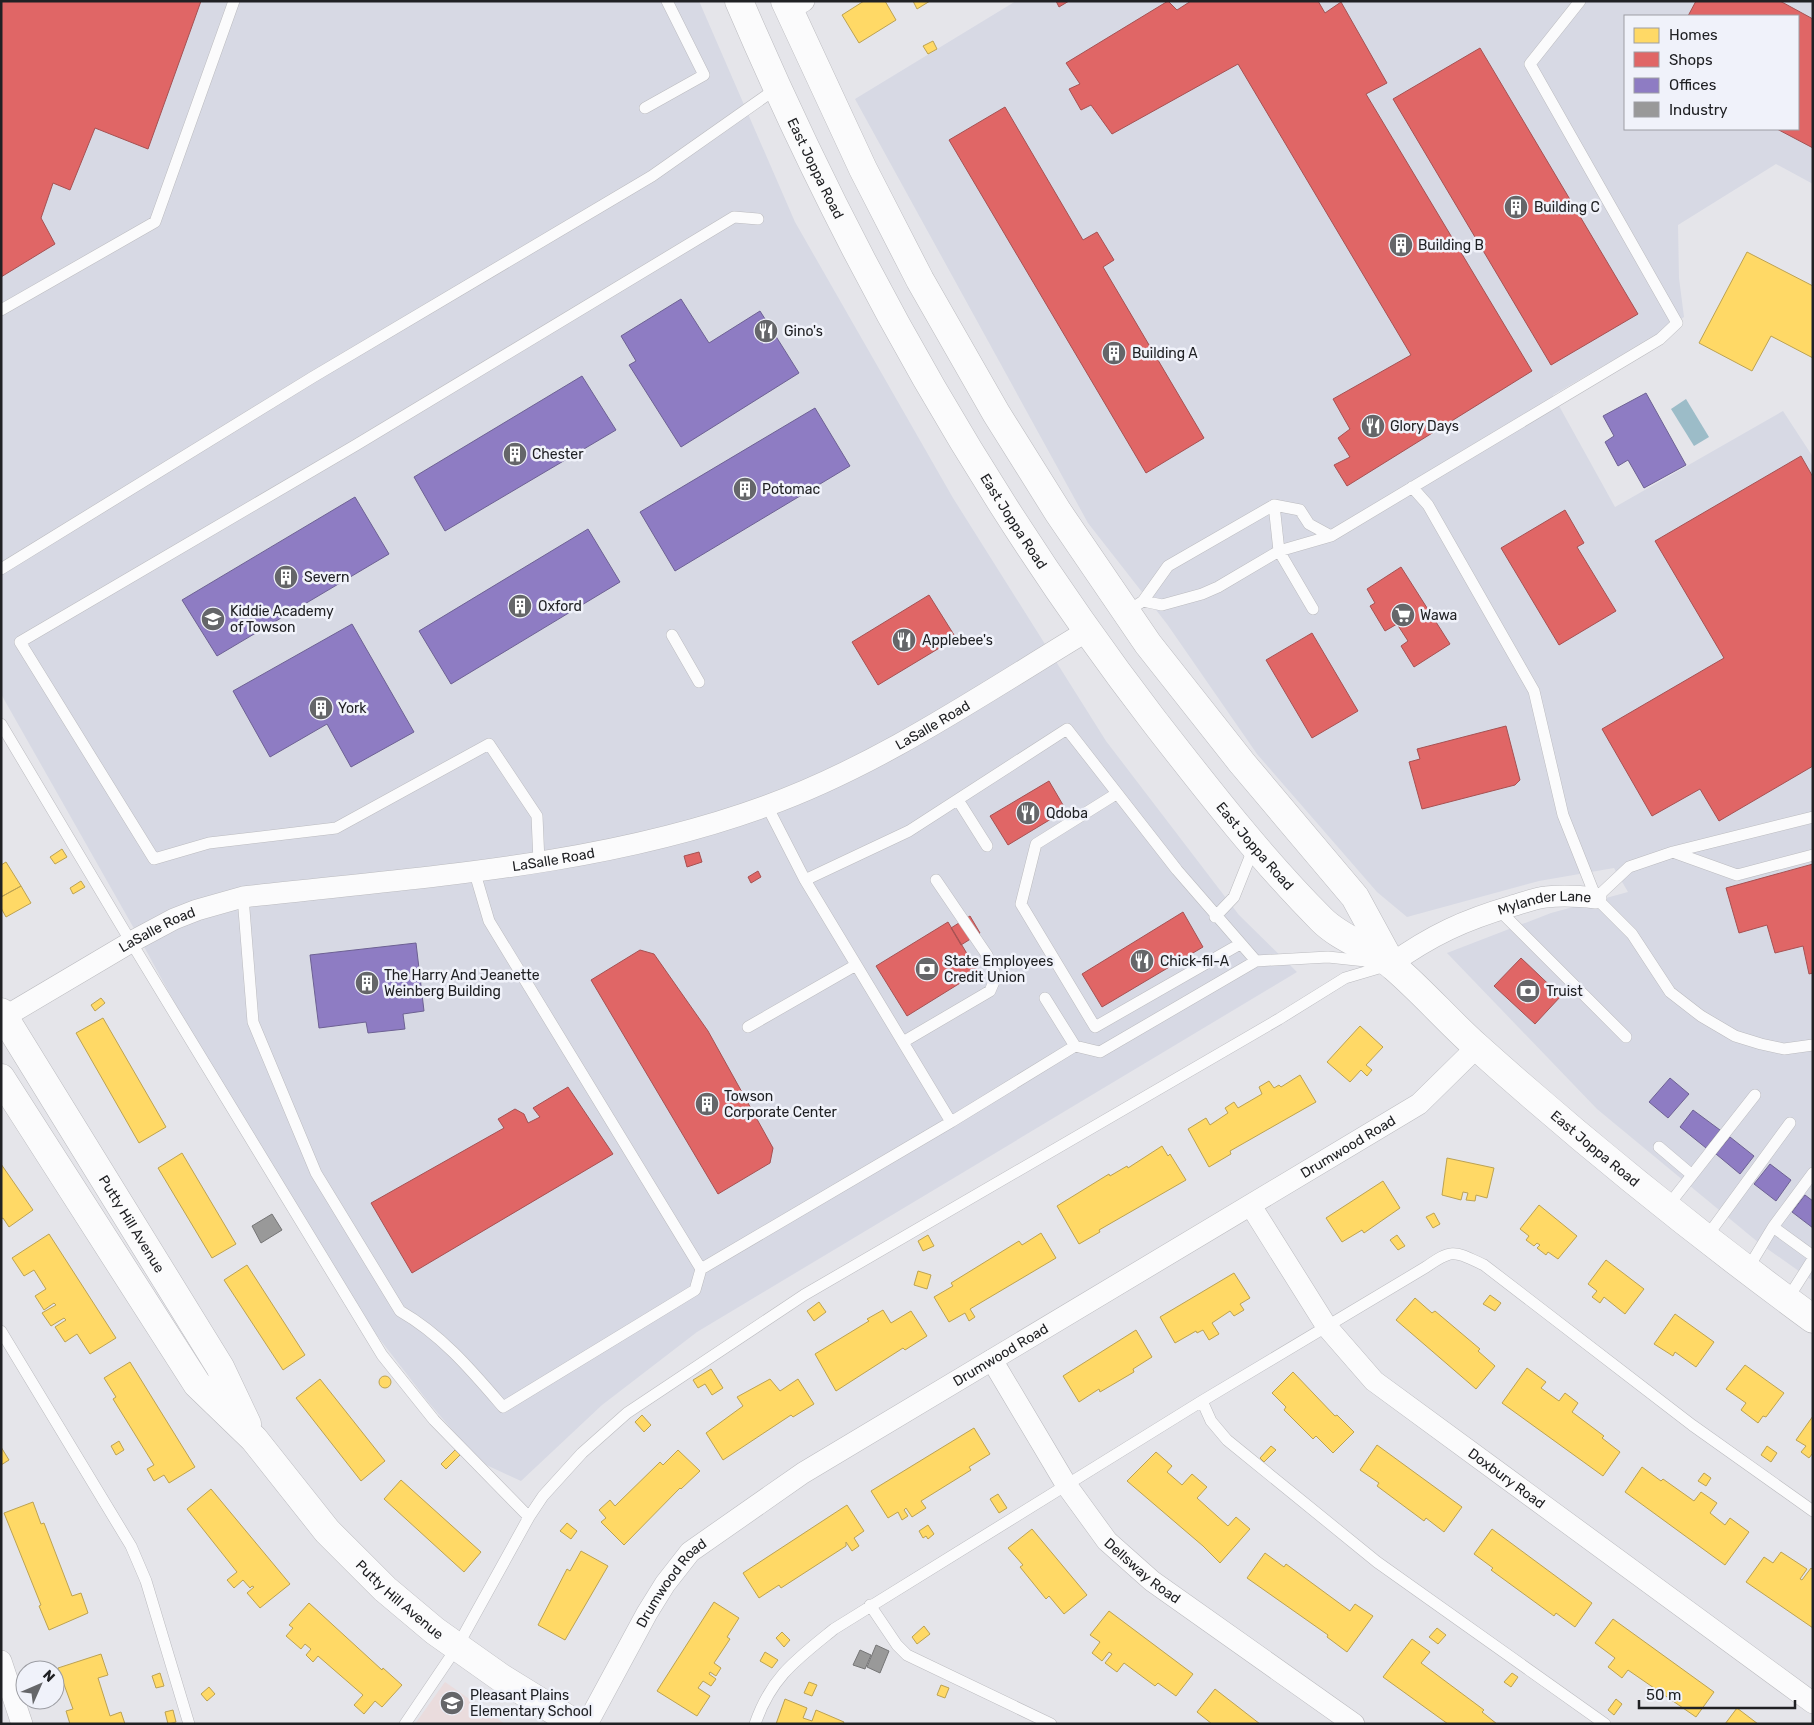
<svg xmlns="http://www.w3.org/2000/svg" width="1814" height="1725" font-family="Rubik,sans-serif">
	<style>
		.built { fill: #d7d9e4; fill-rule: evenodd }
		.education { fill: #eadcdd }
		.water { fill: #9cbcc8 }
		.homes { fill: #ffd966; stroke: #bca252 }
		.shops { fill: #e06666; stroke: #a65152 }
		.offices { fill: #8e7cc3; stroke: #6d6193 }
		.industry { fill: #999; stroke: #757576 }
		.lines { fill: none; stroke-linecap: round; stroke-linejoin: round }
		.lane-casing { stroke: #bbbbbf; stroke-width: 12 }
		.street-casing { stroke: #bbbbbf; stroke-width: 22 }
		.secondary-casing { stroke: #bbbbbf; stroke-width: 29 }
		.lane { stroke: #fbfbfc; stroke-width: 11 }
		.street { stroke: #fbfbfc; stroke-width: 21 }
		.secondary { stroke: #fbfbfc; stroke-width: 28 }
		.labels { text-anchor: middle; stroke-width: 5; stroke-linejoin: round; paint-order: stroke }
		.street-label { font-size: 14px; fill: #202124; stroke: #f0f2fa }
		.poi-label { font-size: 14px; fill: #202124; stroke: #f0f2fa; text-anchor: start }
	</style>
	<rect width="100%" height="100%" fill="#e5e5ea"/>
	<path class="built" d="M1,1H699L795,222L953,498L1106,741L1239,915L1297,972L697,1332L602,1405L521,1481L480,1462L429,1403L375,1333L196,1042L136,932L1,694Z
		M1016,1H1813V184L1776,164L1678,225L1679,278L1684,317L1650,339L1553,395L1615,507L1783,411L1813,457V1281L1759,1243L1597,1109L1447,953L1551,913L1628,892L1614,868L1539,881L1407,917L1377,892L1257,754L1167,624L1088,523L855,99ZM1625,16H1798V129H1625Z"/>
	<path class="education" d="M445,1682L505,1724H415Z"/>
	<path class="water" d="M1686,399L1709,437L1694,446L1671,409Z"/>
	<path class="homes" d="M864,1H885L896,20L859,43L842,15Z
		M913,1H930L917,9Z
		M933,41L937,49L928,54L923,46Z
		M1747,252L1813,286V358L1771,336L1752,371L1699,343Z
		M62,849L67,857L55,864L50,857Z
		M6,862L21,886L1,897V865Z
		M81,881L85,887L73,894L70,888Z
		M21,886L31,903L6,917L1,908V897Z
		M101,998L105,1003L95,1011L91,1005Z
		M103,1018L166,1127L139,1143L76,1033Z
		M1360,1026L1383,1047L1366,1065L1372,1070L1367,1076L1361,1070L1350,1082L1327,1062Z
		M1300,1075L1316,1102L1230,1151L1231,1154L1209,1167L1188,1129L1206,1118L1210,1125L1228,1113L1225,1108L1234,1102L1238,1108L1262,1094L1259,1087L1269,1081L1274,1088L1279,1085L1281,1087Z
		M1162,1146L1168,1156L1170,1154L1186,1180L1099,1230L1100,1232L1079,1244L1057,1206L1109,1174L1110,1176L1127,1166L1128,1168Z
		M182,1153L236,1244L212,1258L158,1168Z
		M1447,1158L1494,1168L1487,1198L1476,1195L1475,1201L1466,1200L1468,1193L1463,1192L1461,1200L1442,1195Z
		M1,1164L33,1210L9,1227L3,1218L1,1219Z
		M1383,1181L1400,1208L1364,1233L1362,1230L1342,1242L1326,1218Z
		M1539,1205L1577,1236L1558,1259L1548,1252L1546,1255L1537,1248L1540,1245L1537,1243L1534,1246L1526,1240L1529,1236L1520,1229Z
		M1434,1213L1440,1224L1433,1228L1426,1217Z
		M1041,1233L1056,1258L970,1309L975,1317L969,1321L965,1313L949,1322L934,1297L953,1286L951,1283L1019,1241L1022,1245Z
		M49,1234L116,1338L90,1354L77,1334L65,1342L55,1327L66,1320L64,1318L51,1326L42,1313L56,1305L54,1303L44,1310L35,1296L46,1289L34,1270L24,1276L12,1258Z
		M928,1235L934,1246L923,1251L918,1241Z
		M1397,1235L1405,1246L1398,1250L1390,1240Z
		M1606,1260L1644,1289L1625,1314L1604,1297L1600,1303L1592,1297L1597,1291L1588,1284Z
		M247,1265L305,1355L283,1370L224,1280Z
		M918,1271L931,1275L927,1289L914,1285Z
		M1234,1273L1250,1298L1240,1304L1244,1310L1234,1316L1230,1311L1212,1323L1219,1334L1209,1340L1203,1330L1197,1333L1196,1331L1175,1343L1160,1317Z
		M1490,1295L1501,1303L1495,1311L1483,1304Z
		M1415,1298L1432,1313L1435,1311L1480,1349L1478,1351L1495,1366L1476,1389L1396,1320Z
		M819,1302L826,1312L814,1321L807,1311Z
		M883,1310L891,1323L911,1311L927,1336L905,1350L903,1348L836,1391L815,1354L869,1321L867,1319Z
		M1675,1314L1714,1342L1696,1367L1675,1352L1673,1356L1654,1344Z
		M1136,1330L1152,1357L1133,1369L1134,1372L1100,1392L1099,1389L1079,1402L1063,1376Z
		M130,1362L195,1467L169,1483L164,1475L154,1481L147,1469L154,1465L113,1399L116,1397L104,1378Z
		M1745,1365L1784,1393L1766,1417L1763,1416L1758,1423L1741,1410L1746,1403L1726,1389Z
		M1527,1368L1546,1382L1541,1388L1559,1401L1565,1393L1578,1403L1572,1412L1604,1436L1602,1438L1620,1452L1603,1476L1502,1403Z
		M711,1369L723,1388L712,1395L705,1384L698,1388L693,1380Z
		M1293,1372L1335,1416L1337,1415L1354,1432L1333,1453L1316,1436L1313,1439L1284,1410L1286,1407L1272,1393Z
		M379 1382a6 6 0 1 1 12 0a6 6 0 1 1-12 0Z
		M320,1379L385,1461L361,1481L296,1398Z
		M770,1379L780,1391L798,1379L814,1404L793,1417L791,1415L723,1460L706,1433L743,1406L737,1397Z
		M642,1415L651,1425L644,1432L635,1422Z
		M1813,1416V1453L1809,1458L1801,1452L1806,1446L1796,1440Z
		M974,1428L990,1454L969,1467L971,1470L921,1501L926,1508L912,1517L906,1508L904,1510L908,1516L902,1520L898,1512L888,1518L871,1491Z
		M119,1441L124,1450L116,1455L111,1446Z
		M1377,1445L1462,1507L1444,1532L1426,1518L1424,1521L1377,1486L1379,1483L1360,1470Z
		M1271,1446L1276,1450L1264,1462L1260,1458Z
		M1767,1446L1777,1453L1771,1462L1761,1455Z
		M1,1447L9,1460L1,1465Z
		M455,1450L460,1455L446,1469L441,1464Z
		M678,1450L700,1471L681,1489L680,1488L624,1545L601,1522L606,1518L599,1510L610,1500L615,1506L660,1462L663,1465Z
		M1156,1452L1172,1466L1167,1472L1182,1485L1192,1474L1207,1487L1197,1498L1228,1526L1236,1517L1250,1529L1220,1563L1203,1546L1127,1481Z
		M1642,1467L1661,1481L1663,1479L1694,1501L1701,1492L1717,1503L1710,1513L1725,1525L1730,1518L1749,1532L1725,1565L1625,1492Z
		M1704,1473L1711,1478L1706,1486L1698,1481Z
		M401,1480L481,1552L464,1572L384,1499Z
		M211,1489L290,1584L260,1608L247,1593L254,1587L252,1586L250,1588L243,1580L234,1588L227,1580L237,1572L187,1509Z
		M998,1494L1007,1508L999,1513L990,1499Z
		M33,1502L41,1524L44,1523L72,1596L81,1593L88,1613L49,1630L39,1606L41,1605L4,1513Z
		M847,1505L864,1531L854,1538L859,1546L852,1551L846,1542V1546L781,1588L779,1585L759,1598L743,1573Z
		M567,1523L577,1531L571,1539L560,1531Z
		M928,1525L934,1534L928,1539L926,1536L923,1538L919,1531Z
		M1032,1529L1087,1595L1064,1614L1049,1596L1046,1599L1020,1567L1023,1565L1008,1548Z
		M1492,1529L1592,1603L1575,1627L1556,1613L1554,1616L1491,1570L1493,1568L1474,1554Z
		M581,1551L608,1566L565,1640L538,1625L567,1569L570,1571Z
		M1781,1552L1807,1569L1800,1579L1802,1580L1811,1568L1813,1570V1628L1746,1582L1764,1557L1773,1563Z
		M1265,1553L1284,1567L1286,1564L1350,1611L1355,1604L1373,1616L1347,1652L1327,1637L1328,1635L1247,1578Z
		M714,1602L739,1618L727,1637L730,1639L714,1663L721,1668L716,1676L710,1672L709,1674L716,1679L711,1686L703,1681L698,1688L710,1696L697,1716L657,1691Z
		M309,1603L382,1670L383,1668L402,1685L382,1707L375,1701L364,1714L354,1705L363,1695L318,1656L313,1662L306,1655L311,1649L305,1644L301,1649L286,1636L293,1628L289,1625Z
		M1109,1611L1193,1674L1176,1696L1158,1683L1155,1686L1124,1663L1117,1672L1105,1663L1112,1654L1109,1652L1102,1661L1092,1653L1100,1642L1090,1635Z
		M1613,1619L1714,1692L1696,1717L1628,1670L1622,1678L1608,1667L1615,1658L1595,1643Z
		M924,1626L930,1634L917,1644L912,1637Z
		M1437,1628L1446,1635L1438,1644L1429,1637Z
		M782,1632L790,1640L784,1647L776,1638Z
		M1412,1639L1430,1652L1421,1663L1484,1710L1482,1712L1497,1724H1448L1383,1677Z
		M765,1652L778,1660L772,1668L760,1661Z
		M101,1654L108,1675L98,1678L110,1716L121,1712L125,1724H70L66,1711L73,1709L58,1668Z
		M160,1673L164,1686L156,1688L152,1676Z
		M1512,1673L1518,1677L1511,1687L1504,1682Z
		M809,1682L817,1685L812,1696L804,1693Z
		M941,1685L949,1688L945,1698L937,1695Z
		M209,1687L215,1694L207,1701L201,1694Z
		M1215,1689L1260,1724H1212L1197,1712Z
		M785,1699L807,1708L803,1718L812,1721L816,1710L844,1722L843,1724H776Z
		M1616,1699L1622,1704L1614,1715L1608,1710Z
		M1737,1708L1758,1724H1725Z
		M173,1710L176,1722L168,1724L165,1712Z"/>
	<path class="shops" d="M1,1H201L148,149L95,128L70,190L53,183L41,218L55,244L1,277Z
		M1056,1H1069L1059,7Z
		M1168,1L1177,10L1191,1H1318L1325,13L1341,2L1387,83L1366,94L1532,371L1347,486L1334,465L1350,457L1338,438L1350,429L1333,399L1411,355L1238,64L1112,134L1091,105L1081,110L1069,89L1080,84L1066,63Z
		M1696,1H1780L1813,19V148L1777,129H1798V16H1688Z
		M1480,48L1638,314L1551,365L1393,99Z
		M1005,107L1083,240L1097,232L1114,260L1103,267L1204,438L1146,473L949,140Z
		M1801,456L1813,477V766L1719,821L1700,789L1652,816L1602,729L1724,658L1655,541Z
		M1565,510L1584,543L1577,547L1616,611L1559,645L1501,548Z
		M1401,567L1450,644L1414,667L1401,646L1408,641L1397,624L1385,631L1370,606L1375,603L1367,589Z
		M929,595L956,638L878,685L852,642Z
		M1312,633L1358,711L1312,738L1266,660Z
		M1506,726L1520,780L1515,785L1422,809L1409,762L1420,759L1417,749Z
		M1049,781L1066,810L1008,845L990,816Z
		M699,852L702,862L687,867L684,856Z
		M1813,864V973L1809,974L1803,946L1775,953L1767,925L1739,933L1726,888Z
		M758,871L761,877L751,883L748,877Z
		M1183,912L1203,947L1102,1007L1082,974Z
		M970,916L980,933L961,945L951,928Z
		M948,922L978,972L907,1016L876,966Z
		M640,950L654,954L708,1031L773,1148L770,1163L718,1194L591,980Z
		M1521,958L1561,996L1535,1024L1494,986Z
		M568,1087L613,1154L412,1273L371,1203L504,1128L498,1119L515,1109L524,1114L528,1123L540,1117L533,1108Z"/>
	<path class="offices" d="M681,299L709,343L760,311L799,373L681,447L629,365L636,361L621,336Z
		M582,376L616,430L445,531L414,477Z
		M1646,393L1686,465L1644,488L1628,460L1618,466L1605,442L1614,436L1603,416Z
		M815,408L850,466L675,571L640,512Z
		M355,497L389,554L217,656L182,600Z
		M588,529L620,582L451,684L419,631Z
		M352,624L414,732L351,767L327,724L270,757L233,691Z
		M416,943L424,1011L403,1014L405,1029L368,1033L366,1022L319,1028L310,955Z
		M1670,1078L1689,1094L1668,1118L1649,1102Z
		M1693,1110L1720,1130L1706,1148L1680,1127Z
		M1730,1137L1754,1156L1740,1174L1716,1154Z
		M1770,1164L1791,1180L1776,1201L1754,1184Z
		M1805,1195L1813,1201V1228L1792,1212Z"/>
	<path class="industry" d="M272,1214L282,1230L261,1243L252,1226Z
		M876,1645L889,1651L880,1673L867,1667Z
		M860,1650L871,1655L865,1669L853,1665Z"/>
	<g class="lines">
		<g class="lane-casing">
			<path id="lane" d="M645,108L704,75L667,1
				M1,310L155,222L234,1
				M1412,487L1428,505L1534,691L1563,815L1596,898L1632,934L1670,992L1701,1016L1735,1036L1761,1044L1784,1049L1813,1045
				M1274,505L1279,551L1313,609
				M1,569L313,377L652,176L777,88
				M1143,601L1162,605L1202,594L1218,587L1279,551L1331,536L1660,339L1677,323L1530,64L1580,1
				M1137,605L1143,601L1168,566L1274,505L1300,510L1309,524L1331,536
				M672,635L699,682
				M1,724L131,942L382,1355L434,1420L529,1517
				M1116,794L1036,844L1021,904L1095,1027L1240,944
				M958,800L987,846
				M767,806L805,880L951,1122L1075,1046
				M1673,852L1737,875L1813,855
				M539,862L537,816L489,744L336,828L209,843L154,859L20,642L356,445L734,217L758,219
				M805,880L909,831L1067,729L1177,870L1256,961
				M243,897L253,1022L316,1173L400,1311C442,1335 472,1371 503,1407L695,1290L701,1269L489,921L474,870
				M1596,898L1629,867L1673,852L1813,817
				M1499,910L1626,1037
				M1215,917L1234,897L1254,847
				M1045,998L1075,1046L1100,1052L1256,961L1328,957L1375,962
				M748,1027L856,965
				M903,1042L990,991L996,977L987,955L936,880
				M1659,1147L1692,1175
				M1667,1207L1755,1095
				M1773,1227L1813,1256
				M1705,1239L1790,1123
				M701,1269L951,1122
				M1747,1270L1773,1227L1813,1173
				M1787,1300L1813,1259
				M1,1331L131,1546L146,1581L189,1724
				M1202,1401L1211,1421L1227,1440L1377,1562L1605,1724
				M870,1605L897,1645L907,1655L1051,1724
				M405,1724L457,1647L529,1517L543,1496L582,1453L627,1413L804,1295L1279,1019L1345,978L1389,965
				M755,1724C771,1677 797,1659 834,1629L1202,1401L1426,1267C1453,1248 1454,1251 1484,1265L1692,1425L1813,1511"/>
		</g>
		<g class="street-casing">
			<g id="street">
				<path d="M788,10L804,1"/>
				<path id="s1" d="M1391,964C1432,935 1464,920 1512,906C1523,903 1535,898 1546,897C1563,895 1579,896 1596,898"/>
				<path id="s2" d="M1,1019L131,942L174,919L197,910L243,897C418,877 599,867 766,806C880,765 984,693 1087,631"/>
				<path id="s3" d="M1251,1206L1327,1327L1374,1381L1813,1703"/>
				<path id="s4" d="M992,1360L1067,1486L1107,1541L1152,1581L1354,1724"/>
				<path d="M1,1661L22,1724"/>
				<path id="s5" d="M587,1724L647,1613L665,1584L690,1552L803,1473L1419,1104L1477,1047"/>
			</g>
		</g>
		<g class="secondary-casing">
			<g id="secondary">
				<path id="s6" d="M739,1C848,256 985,501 1154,721C1207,789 1261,859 1322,920C1342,940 1373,948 1394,967C1423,992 1448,1021 1476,1046C1583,1142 1696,1233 1813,1319"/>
				<path d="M785,1L863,169L920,280L996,413L1058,512L1148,644L1242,763L1355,897L1391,963"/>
				<path id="s7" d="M1,1012L220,1367L247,1424"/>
				<path id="s8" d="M1,1078L197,1384L254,1439L327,1531L385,1589L435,1631L500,1677L576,1724"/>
			</g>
		</g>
		<use href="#lane" class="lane"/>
		<use href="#street" class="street"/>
		<use href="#secondary" class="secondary"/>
	</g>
	<defs>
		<g id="building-disc" transform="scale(1.25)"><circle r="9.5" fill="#656669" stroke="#f0f2fa"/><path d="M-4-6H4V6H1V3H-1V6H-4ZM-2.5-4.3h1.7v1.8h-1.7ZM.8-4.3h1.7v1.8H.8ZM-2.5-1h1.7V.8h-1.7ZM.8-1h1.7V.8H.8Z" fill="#fff"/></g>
		<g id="restaurant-disc" transform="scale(1.25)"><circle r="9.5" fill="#656669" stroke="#f0f2fa"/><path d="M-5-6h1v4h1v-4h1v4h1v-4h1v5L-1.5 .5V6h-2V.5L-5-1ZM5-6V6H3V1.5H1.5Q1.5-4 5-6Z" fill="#fff"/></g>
		<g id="supermarket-disc" transform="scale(1.25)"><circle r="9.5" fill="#656669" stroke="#f0f2fa"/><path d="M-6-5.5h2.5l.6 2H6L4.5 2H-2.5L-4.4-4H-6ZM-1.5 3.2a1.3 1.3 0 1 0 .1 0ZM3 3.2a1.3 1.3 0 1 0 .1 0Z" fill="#fff"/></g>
		<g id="school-disc" transform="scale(1.25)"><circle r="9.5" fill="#656669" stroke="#f0f2fa"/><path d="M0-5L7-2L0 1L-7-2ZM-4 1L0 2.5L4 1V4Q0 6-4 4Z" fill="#fff"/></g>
		<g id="bank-disc" transform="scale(1.25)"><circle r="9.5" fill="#656669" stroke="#f0f2fa"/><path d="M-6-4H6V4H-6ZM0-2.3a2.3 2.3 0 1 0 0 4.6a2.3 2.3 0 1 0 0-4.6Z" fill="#fff"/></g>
	</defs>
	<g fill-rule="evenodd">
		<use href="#building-disc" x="1516" y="207"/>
		<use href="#building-disc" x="1401" y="245"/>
		<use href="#restaurant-disc" x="766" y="331"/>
		<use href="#building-disc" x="1114" y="353"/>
		<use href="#restaurant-disc" x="1373" y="426"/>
		<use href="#building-disc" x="515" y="454"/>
		<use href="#building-disc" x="745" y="489"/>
		<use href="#building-disc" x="286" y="577"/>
		<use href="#building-disc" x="520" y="606"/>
		<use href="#supermarket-disc" x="1403" y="615"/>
		<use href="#school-disc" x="213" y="619"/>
		<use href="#restaurant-disc" x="904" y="640"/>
		<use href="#building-disc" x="321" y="708"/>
		<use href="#restaurant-disc" x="1028" y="813"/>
		<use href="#restaurant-disc" x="1142" y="961"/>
		<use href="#bank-disc" x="927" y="969"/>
		<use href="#building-disc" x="367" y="983"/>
		<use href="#bank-disc" x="1528" y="991"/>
		<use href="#building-disc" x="707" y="1104"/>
		<use href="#school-disc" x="452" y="1703"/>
	</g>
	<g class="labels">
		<g class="street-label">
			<text dy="5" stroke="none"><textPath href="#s6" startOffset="184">East Joppa Road</textPath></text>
			<text dy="5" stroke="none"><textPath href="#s6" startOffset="589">East Joppa Road</textPath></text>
			<text dy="5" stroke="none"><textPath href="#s2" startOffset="990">LaSalle Road</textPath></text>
			<text dy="5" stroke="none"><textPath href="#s6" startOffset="994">East Joppa Road</textPath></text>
			<text dy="5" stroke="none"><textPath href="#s2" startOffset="585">LaSalle Road</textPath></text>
			<text dy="5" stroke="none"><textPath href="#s1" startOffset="168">Mylander Lane</textPath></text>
			<text dy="5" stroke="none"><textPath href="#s2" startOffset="180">LaSalle Road</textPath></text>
			<text dy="5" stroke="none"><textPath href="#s5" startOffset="974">Drumwood Road</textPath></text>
			<text dy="5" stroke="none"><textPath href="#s6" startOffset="1451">East Joppa Road</textPath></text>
			<text dy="5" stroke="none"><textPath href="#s7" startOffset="249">Putty Hill Avenue</textPath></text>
			<text dy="5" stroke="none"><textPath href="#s5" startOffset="569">Drumwood Road</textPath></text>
			<text dy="5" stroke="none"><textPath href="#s3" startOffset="379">Doxbury Road</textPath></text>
			<text dy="5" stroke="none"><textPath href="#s4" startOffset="261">Dellsway Road</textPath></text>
			<text dy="5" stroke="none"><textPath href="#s5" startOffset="165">Drumwood Road</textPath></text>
			<text dy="5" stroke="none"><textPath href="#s8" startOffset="660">Putty Hill Avenue</textPath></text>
		</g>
		<g class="poi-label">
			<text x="1534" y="212">Building C</text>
			<text x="1418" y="250">Building B</text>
			<text x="784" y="336">Gino's</text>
			<text x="1132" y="358">Building A</text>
			<text x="1390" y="431">Glory Days</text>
			<text x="532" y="459">Chester</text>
			<text x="762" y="494">Potomac</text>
			<text x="304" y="582">Severn</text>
			<text x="538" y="611">Oxford</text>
			<text x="230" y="616">Kiddie Academy<tspan x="230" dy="16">of Towson</tspan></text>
			<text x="1420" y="620">Wawa</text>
			<text x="922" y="645">Applebee's</text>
			<text x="338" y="713">York</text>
			<text x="1046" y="818">Qdoba</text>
			<text x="944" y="966">State Employees<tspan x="944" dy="16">Credit Union</tspan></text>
			<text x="1160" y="966">Chick-fil-A</text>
			<text x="384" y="980">The Harry And Jeanette<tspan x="384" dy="16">Weinberg Building</tspan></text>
			<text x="1546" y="996">Truist</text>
			<text x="724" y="1101">Towson<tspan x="724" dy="16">Corporate Center</tspan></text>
			<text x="470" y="1700">Pleasant Plains<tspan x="470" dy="16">Elementary School</tspan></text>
		</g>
	</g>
	<rect width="1814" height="1725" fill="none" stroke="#202124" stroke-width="5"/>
	<rect x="1624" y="15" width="175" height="115" fill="#f0f2fa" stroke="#9d9ea4"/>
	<rect x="1634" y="28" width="25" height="15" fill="#ffd966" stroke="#9d9ea4"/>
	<text x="1669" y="40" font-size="15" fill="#202124">Homes</text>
	<rect x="1634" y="52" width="25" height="15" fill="#e06666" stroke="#9d9ea4"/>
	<text x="1669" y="65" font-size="15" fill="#202124">Shops</text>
	<rect x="1634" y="78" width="25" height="15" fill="#8e7cc3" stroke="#9d9ea4"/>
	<text x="1669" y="90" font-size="15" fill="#202124">Offices</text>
	<rect x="1634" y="102" width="25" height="15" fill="#999999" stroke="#9d9ea4"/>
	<text x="1669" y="115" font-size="15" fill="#202124">Industry</text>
	<g transform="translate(40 1685) rotate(45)"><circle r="24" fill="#f0f2fa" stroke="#9d9ea4"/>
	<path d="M0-4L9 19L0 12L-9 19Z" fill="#656669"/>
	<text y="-8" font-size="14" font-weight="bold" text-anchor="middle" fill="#202124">N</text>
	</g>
	<path d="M1639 1700v8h156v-8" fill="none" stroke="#202124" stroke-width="2.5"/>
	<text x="1646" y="1700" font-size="15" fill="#202124" stroke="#f0f2fa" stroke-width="4" paint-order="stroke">50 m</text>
</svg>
